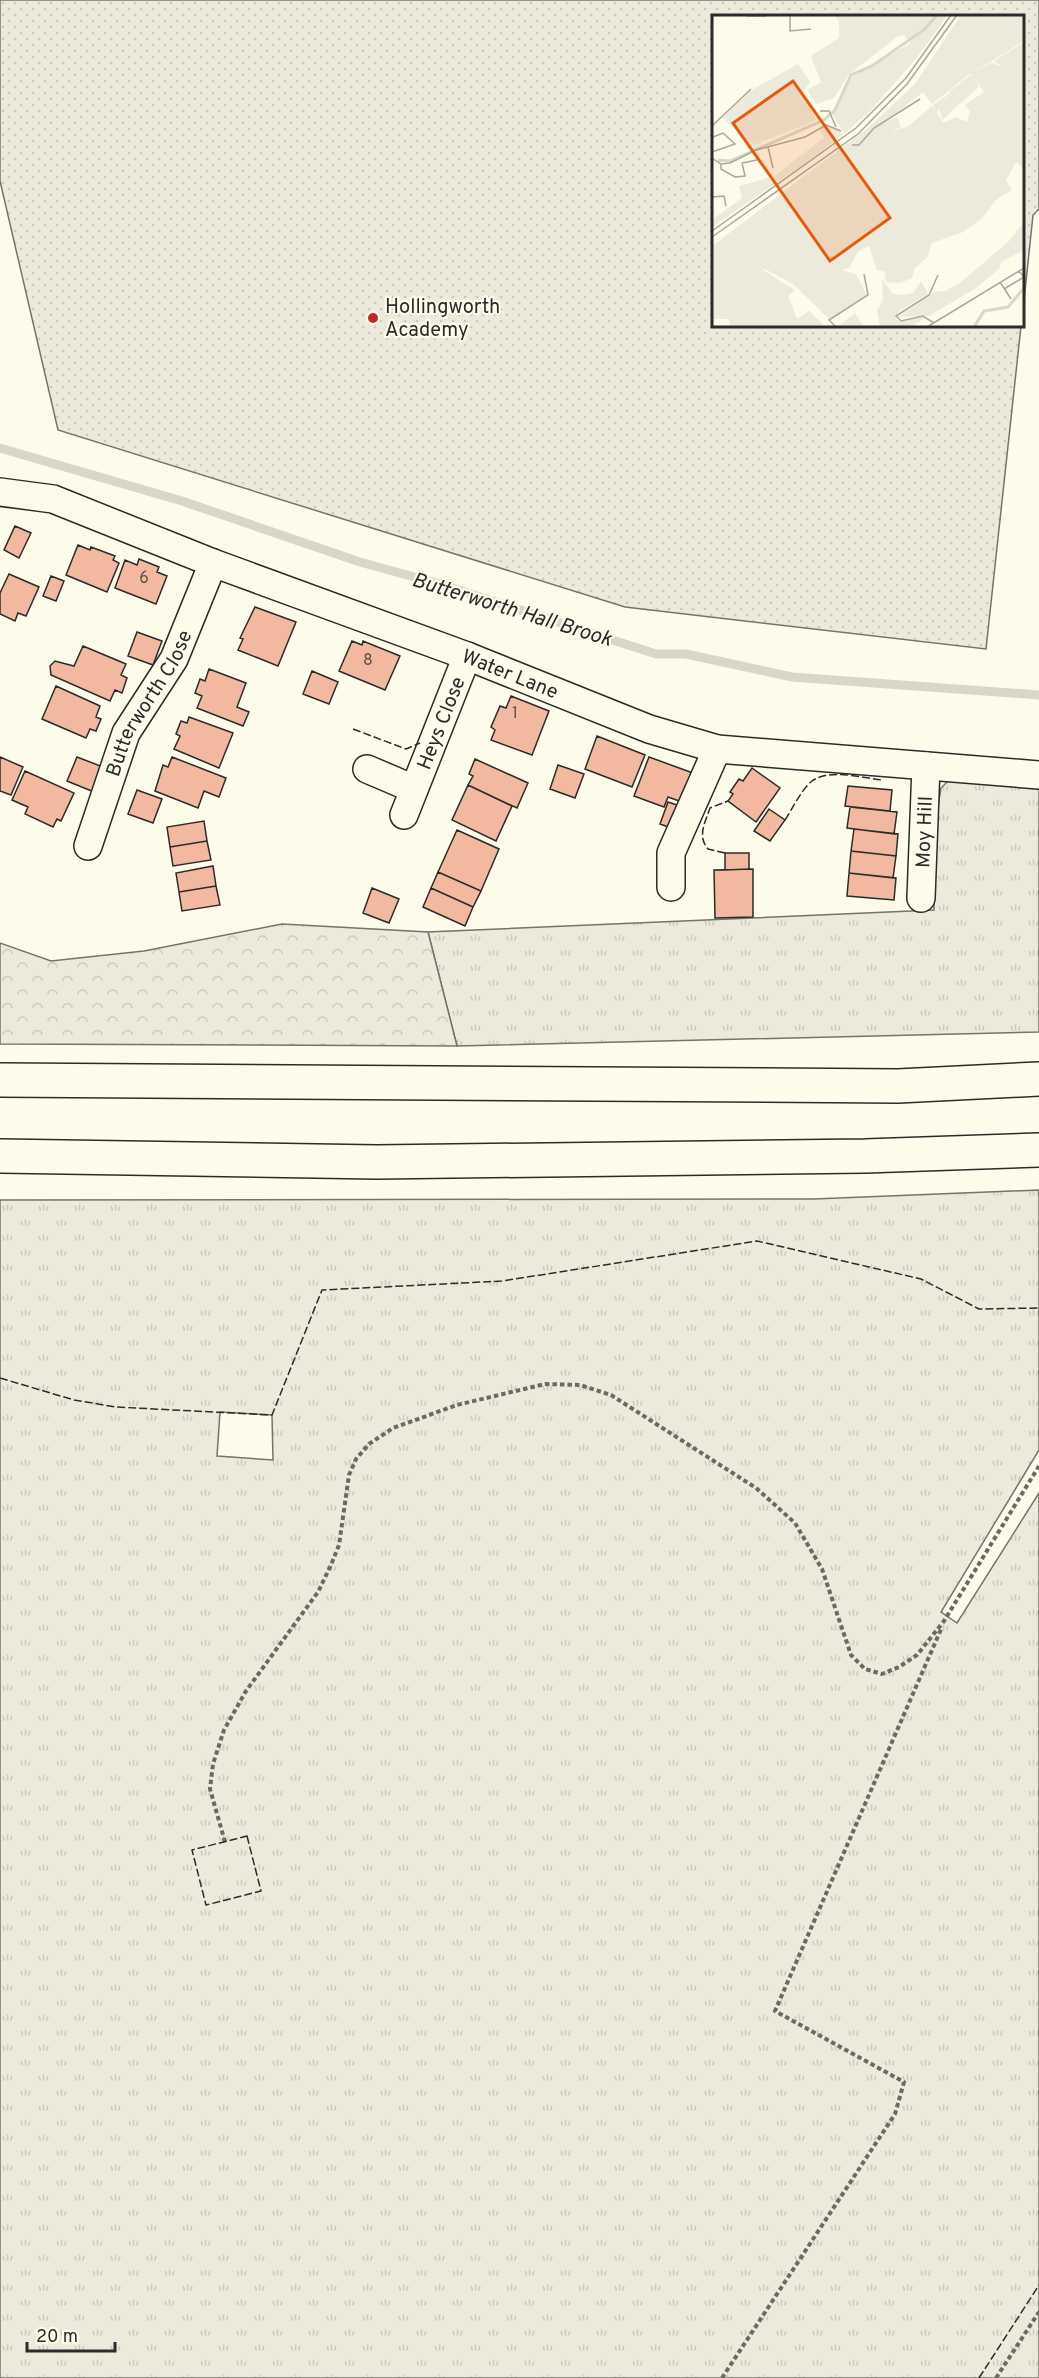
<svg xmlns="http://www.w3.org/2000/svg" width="1039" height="2378" font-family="Overpass,sans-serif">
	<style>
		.grass { fill: url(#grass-tufts); stroke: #74746e; stroke-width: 1.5; fill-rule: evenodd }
		.forest { fill: url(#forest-crowns); stroke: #74746e; stroke-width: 1.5 }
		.park { fill: url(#park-dots); stroke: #74746e; stroke-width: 1.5 }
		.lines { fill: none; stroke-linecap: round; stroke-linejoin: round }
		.stream { stroke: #d8d7c9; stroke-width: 9 }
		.building { fill: #f2b8a0; stroke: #2b2b2b; stroke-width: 1.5 }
		.minor-casing { stroke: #2b2b2b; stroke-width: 30 }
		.motorway-casing { stroke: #2b2b2b; stroke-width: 36 }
		.path { stroke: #6a6964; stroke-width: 4; stroke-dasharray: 4.5 3; stroke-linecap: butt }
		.minor { stroke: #fdfbea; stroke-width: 27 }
		.motorway { stroke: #fdfbea; stroke-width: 33 }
		.fence { stroke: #2b2b2b; stroke-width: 1.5; stroke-dasharray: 8 3; stroke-linecap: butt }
		.poi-dot { fill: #c62828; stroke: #fdfbea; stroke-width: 2 }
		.labels { text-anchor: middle; stroke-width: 4.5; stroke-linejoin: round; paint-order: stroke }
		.number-label { font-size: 16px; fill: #5d4e48 }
		.poi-label { font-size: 20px; fill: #2b2b2b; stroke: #fdfbea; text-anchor: start }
		.street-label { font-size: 20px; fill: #2b2b2b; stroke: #fdfbea }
		.water-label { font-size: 21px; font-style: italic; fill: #2b2b2b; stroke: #fdfbea }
		.inset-river { fill: none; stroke: #d8d7c9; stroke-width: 3 }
		.inset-road { fill: none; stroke: #a9a89e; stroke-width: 1.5 }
		.view { fill: #e8590c; fill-opacity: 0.15; stroke: #e8590c; stroke-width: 3 }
		.inset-edge { fill: none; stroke: #2b2b2b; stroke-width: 3 }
	</style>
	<defs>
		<pattern id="grass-tufts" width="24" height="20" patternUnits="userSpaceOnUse" patternTransform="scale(1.5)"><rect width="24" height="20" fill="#ecebdb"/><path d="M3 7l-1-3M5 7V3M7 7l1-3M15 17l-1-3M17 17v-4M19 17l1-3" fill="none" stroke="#cbcabc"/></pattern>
		<pattern id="forest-crowns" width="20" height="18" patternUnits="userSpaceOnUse" patternTransform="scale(1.5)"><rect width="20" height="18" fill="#ecebdb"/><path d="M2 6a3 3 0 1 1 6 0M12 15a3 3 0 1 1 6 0" fill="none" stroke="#cbcabc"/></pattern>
		<pattern id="park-dots" width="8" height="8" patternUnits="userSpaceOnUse" patternTransform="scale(1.5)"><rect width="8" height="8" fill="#ecebdb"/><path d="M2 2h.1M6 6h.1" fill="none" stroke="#cbcabc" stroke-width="1.8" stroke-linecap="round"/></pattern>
	</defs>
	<rect width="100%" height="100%" fill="#fdfbea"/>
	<path class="grass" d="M952,777L1039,783V1032L457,1046L428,932L934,910L936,819L941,788Z
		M1039,1190V1450L941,1612L957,1623L1039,1493V2378H0V1200L814,1199ZM220,1412L272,1415L273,1460L217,1456Z"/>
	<path class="forest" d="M282,924L428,932L457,1046L0,1044V943L51,961L144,951Z"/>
	<path class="park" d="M0,0H1039V209L1033,215L1023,310L1022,16H714V326H1021L986,649L625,607L58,430L0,181Z"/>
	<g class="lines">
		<path class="stream" d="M0,448L182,501L360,562L443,585L656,654H686L792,677L1039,695"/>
	</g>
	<path class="building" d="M15,526L31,533L19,558L4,550Z
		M78,545L90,550L91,547L115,556L113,560L119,563L107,592L66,575Z
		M139,559L159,567L157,572L167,576L156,604L115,588L125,560L137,565Z
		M9,574L39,587L26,616L18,613L15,621L0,614V593Z
		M51,576L64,581L56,601L43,596Z
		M255,607L296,622L278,666L238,650L243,639L240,638Z
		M137,632L162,641L153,665L128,656Z
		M352,641L362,645L363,641L400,656L385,690L339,671Z
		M83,646L126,664L121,675L127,678L122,693L115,690L110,701L51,675L50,666L55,661L74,666Z
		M209,669L246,683L237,707L249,712L243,726L197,708L202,696L195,693L200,679L205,681Z
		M312,671L338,682L329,704L303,694Z
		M56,686L100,706L96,717L101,719L96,731L90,729L86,738L42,719Z
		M511,696L549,711L532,755L491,740L495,730L491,727L500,706L506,708Z
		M189,717L233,733L219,768L174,749L180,736L176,734L181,721L187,723Z
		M597,736L645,755L632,787L585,769Z
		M0,757L23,767L11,795L0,791Z
		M77,757L103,767L94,792L67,781Z
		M172,757L226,778L219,797L204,791L198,808L155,791L163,765L168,767Z
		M649,757L693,773L682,802L668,797L664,807L634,796Z
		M475,759L528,783L517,808L468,785L473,776L469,774Z
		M558,765L584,774L575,798L550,789Z
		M752,768L780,788L756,822L728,801L733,794L730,792L739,779L743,781Z
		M25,771L74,793L61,821L57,819L53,827L25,814L28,807L12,800Z
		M468,785L512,806L496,841L452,820Z
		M848,786L892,790L890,811L845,806Z
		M137,790L162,799L153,823L128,814Z
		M668,802L683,807L674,829L660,824Z
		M850,807L897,812L894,834L847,828Z
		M769,809L785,820L770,841L754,831Z
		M204,821L207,841L170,847L167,827Z
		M854,829L898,834L896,856L851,851Z
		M457,830L499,849L481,891L438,872Z
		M207,841L211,860L173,866L170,847Z
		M851,851L896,856L893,878L849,873Z
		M725,853H749V869L725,870Z
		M213,866L216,886L179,892L176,873Z
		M753,869V917L715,918L714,870Z
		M438,872L481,891L473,907L431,888Z
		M849,873L896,878L894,900L847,896Z
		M216,886L220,905L182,911L179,892Z
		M372,888L399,899L389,923L363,913Z
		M431,888L473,907L465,926L423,907Z"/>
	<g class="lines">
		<g class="minor-casing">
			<g id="minor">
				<path id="s1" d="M0,492L53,499L213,563L467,656L649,729L717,749L1039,775"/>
				<path d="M367,769L414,789"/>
				<path id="s2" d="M404,815L467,656"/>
				<path id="s3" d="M88,846L126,733L174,659L213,563"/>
				<path d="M671,887V853L717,749"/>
				<path id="s4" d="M921,898L926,766"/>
			</g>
		</g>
		<g class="motorway-casing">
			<path id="motorway" d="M0,1080L898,1086L1039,1079
				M0,1156L377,1162L865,1156L1039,1150"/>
		</g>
		<path class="path" d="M225,1842L210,1789L213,1764L224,1730L246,1691L318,1592L331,1565L339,1545L349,1475L356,1459L369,1444L393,1428L457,1405L545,1384L580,1385L611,1395L756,1488L795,1523L822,1569L851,1655L865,1669L882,1674L899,1667L917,1655L944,1621L1039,1466
			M722,2378L895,2114L904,2082L775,2011L942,1627
			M996,2378L1039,2312"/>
		<use href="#minor" class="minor"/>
		<use href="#motorway" class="motorway"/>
		<path class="fence" d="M353,729L406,749L420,743
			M785,820C793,808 801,790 812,781C830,768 862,778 882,780
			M725,853L708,849C697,836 705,823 710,808L728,801
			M0,1378L74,1400L116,1407L272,1415L322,1290L502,1281L757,1241L921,1279L979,1309L1039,1308
			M247,1836L261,1891L206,1905L192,1850Z
			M979,2378L1039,2285"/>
	</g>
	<circle class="poi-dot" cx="373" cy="318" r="6"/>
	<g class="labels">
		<g class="number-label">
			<text x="144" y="583">6</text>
			<text x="368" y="665">8</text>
			<text x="515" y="718">1</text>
		</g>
		<g class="poi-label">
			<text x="385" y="313">Hollingworth<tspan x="385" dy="23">Academy</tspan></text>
		</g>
		<g class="street-label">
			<text dy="7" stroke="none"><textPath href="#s1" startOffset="543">Water Lane</textPath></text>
			<text dy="7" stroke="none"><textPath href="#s3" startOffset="156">Butterworth Close</textPath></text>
			<text dy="7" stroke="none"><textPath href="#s2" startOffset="99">Heys Close</textPath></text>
			<text dy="7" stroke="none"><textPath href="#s4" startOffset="66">Moy Hill</textPath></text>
		</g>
		<g class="water-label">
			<text transform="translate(512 609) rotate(17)" y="7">Butterworth Hall Brook</text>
		</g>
	</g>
	<g transform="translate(712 15)">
		<rect width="312" height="312" fill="#fdfbea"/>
		<path d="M122,0H227L214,14L221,21L203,45L157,97L132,119L120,98L137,64L199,28L192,20L185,22L137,59L122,83L104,89L95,75L109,67L99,41L127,23V6ZM249,0H312V26L262,57L279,48L290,52L282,46L312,27V154L304,147L294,165L300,175L285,184L269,204L251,217L220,228L216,241L202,254L200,263L188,268L174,267L173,257L165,255L157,231L146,237L137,253L129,255L144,259L155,280L117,304L81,269L49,252L38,240L0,231L156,113L203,69ZM259,58L272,77L253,90L258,96L255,107L244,102L231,108L225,97L235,80L221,90L224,95L220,91L197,111L179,117L189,112L185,102L172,108L211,77L220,89ZM237,78L247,89L231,105L227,94ZM114,110L125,113L131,120L90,150L84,144L112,123L108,115ZM51,255L83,275L76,281L85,304L97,296L111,309L106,312H18L12,272L57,290L40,265Z" fill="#ecebdb" fill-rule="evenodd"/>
		<path d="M227,0H235L221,21L206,19ZM260,59L267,71L247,90L237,77ZM84,144L90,150L0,212V205L30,183L27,171L63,161ZM312,207V235L289,247L287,254L264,273L217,301L187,302L222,277L234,276L250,266L296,227ZM27,212L38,240L53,253L40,265L0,239V231ZM170,264L181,279L191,280L201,278L209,266L216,279L186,297L183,303L188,307L207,301L213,303L199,312H168L165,295L171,285Z" fill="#ecebdb"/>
		<path d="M143,298L152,312H125Z" fill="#ecebdb"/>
		<path d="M86,49L98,67L90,78L105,105L42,130L11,103L36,77ZM17,220L53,253L40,265L58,290L18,291L17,304H0V232Z" fill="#ecebdb"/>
		<path class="inset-river" d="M6,145L18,146L112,105L123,95L139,60L160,51L213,14L225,0M262,312L272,296L296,292L312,273"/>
		<path class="inset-road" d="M78,0V16L99,14M35,1H54M108,96H117L124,112M0,111L39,74M140,130H147L162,113L208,84M56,132L61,153M0,137L23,129L11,118L1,122M0,143L9,149L18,148L44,135L93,122L114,110L129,116M9,149V154L23,162L33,161L30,148L45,145M0,182L12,181L14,191M0,216L144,113L194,63L239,0M0,222L146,119L195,69L245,0M288,267L299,284M292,274L312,262L307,256M222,308L211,301L189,306L184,301L217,280L226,260M124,312L117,305L156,280L152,259M215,312L312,253"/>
		<path class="view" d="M81,66L178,203L118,246L21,108Z"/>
		<rect width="312" height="312" class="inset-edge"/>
	</g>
	<path d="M27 2342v9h88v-9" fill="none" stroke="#2b2b2b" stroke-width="3"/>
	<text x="36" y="2342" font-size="18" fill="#2b2b2b" stroke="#fdfbea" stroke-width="4.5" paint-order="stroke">20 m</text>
</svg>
